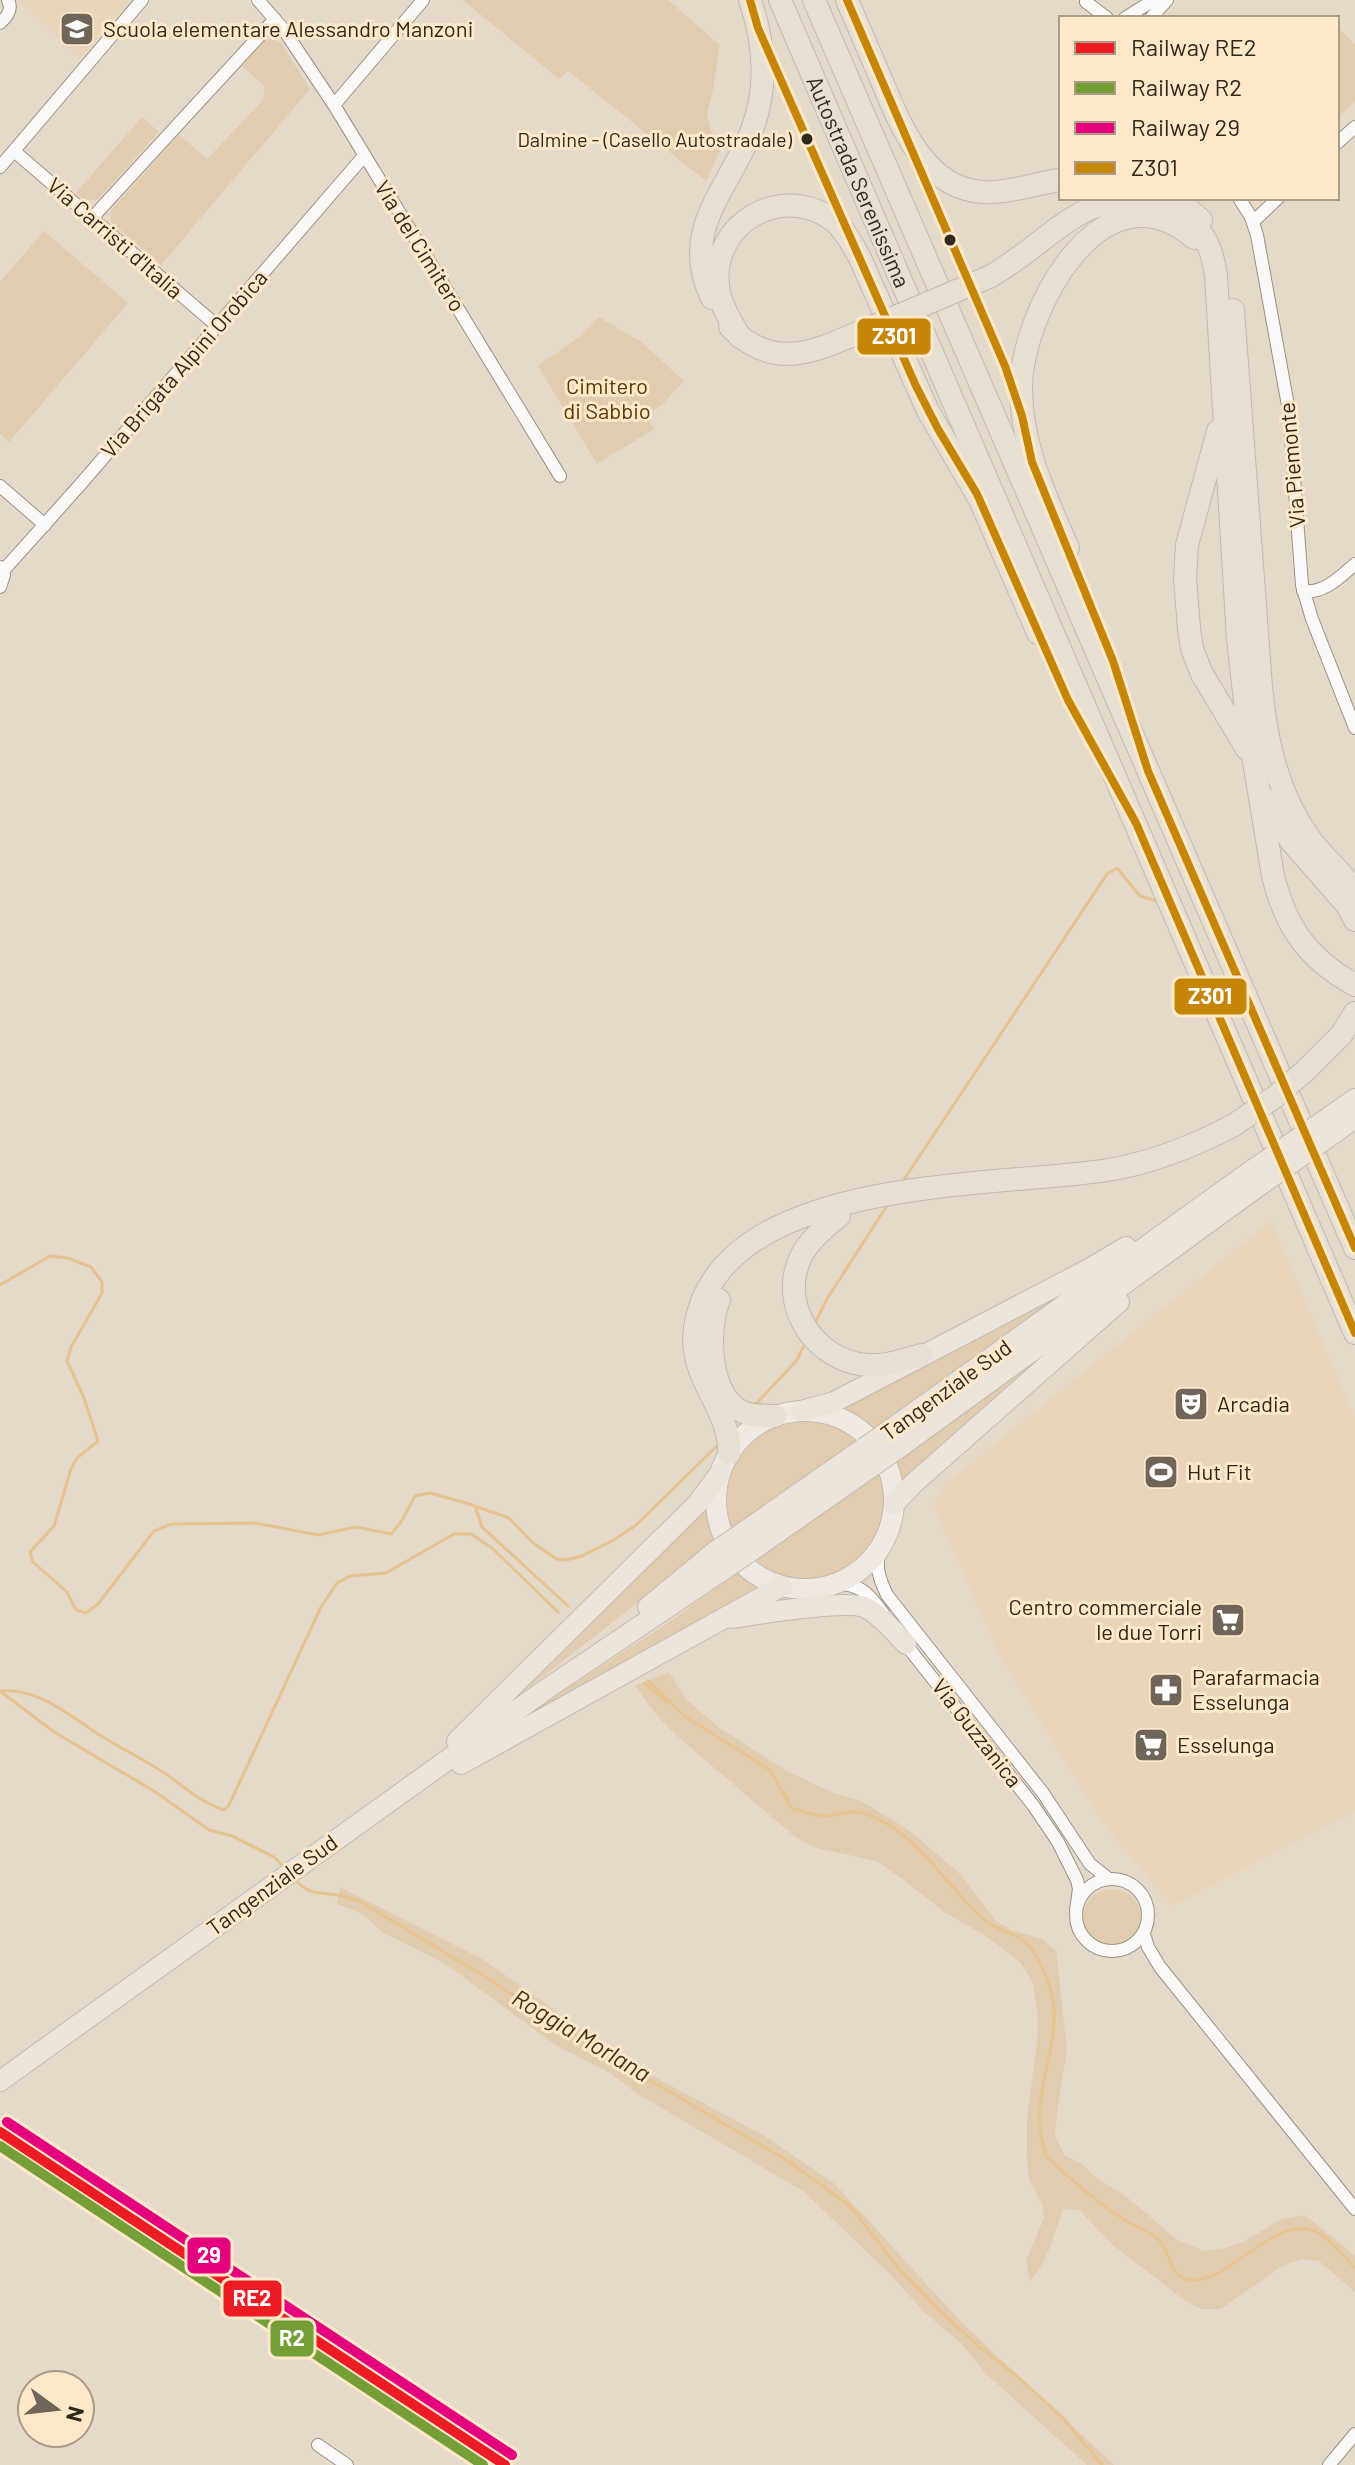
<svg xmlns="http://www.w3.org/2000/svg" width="1355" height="2465" font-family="Barlow,sans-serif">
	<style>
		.built { fill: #e9d5ba }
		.green { fill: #e1ccaf }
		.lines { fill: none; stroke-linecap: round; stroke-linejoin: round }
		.stream { stroke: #e7c390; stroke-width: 3 }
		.minor-casing { stroke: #9b9286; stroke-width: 14 }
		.primary-casing { stroke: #c0bbb2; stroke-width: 22 }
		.trunk-casing { stroke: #c0bbb2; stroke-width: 22 }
		.motorway-casing { stroke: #c0bbb2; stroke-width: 24 }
		.minor { stroke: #fbf9f7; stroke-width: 12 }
		.primary { stroke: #efe9e1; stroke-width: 20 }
		.trunk { stroke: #ece4da; stroke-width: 20 }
		.motorway { stroke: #e8dfd3; stroke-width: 22 }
		.trunk-bridge-casing { stroke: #c0bbb2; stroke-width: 22; stroke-linecap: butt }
		.motorway-bridge-casing { stroke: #c0bbb2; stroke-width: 24; stroke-linecap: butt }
		.trunk-bridge { stroke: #ece4da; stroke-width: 20 }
		.motorway-bridge { stroke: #e8dfd3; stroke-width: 22 }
		.bus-1-casing { stroke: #fee8ca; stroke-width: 14 }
		.bus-1 { stroke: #c58607; stroke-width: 8 }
		.rail-1-casing { stroke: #fee8ca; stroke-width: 16 }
		.rail-2-casing { stroke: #fee8ca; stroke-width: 16 }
		.rail-3-casing { stroke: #fee8ca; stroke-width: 16 }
		.rail-1 { stroke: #ed1c24; stroke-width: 10 }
		.rail-2 { stroke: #769e36; stroke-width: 10 }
		.rail-3 { stroke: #e5007d; stroke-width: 10 }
		.bus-dot { fill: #30281d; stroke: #fee8ca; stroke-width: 3 }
		.labels { text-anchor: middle; stroke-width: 6; stroke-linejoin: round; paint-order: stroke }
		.bus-label { font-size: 20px; fill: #30281d; stroke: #fee8ca; text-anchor: end }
		.poi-label { font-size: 22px; fill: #30281d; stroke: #fee8ca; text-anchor: start }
		.street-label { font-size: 22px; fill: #30281d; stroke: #fee8ca }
		.park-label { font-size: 22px; fill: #583901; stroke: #fee8ca }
		.water-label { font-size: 24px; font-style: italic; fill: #453114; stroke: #fee8ca }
		.line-badge { stroke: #fee8ca; stroke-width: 3 }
		.badge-label { font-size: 22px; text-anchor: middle; font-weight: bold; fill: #fff }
	</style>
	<rect width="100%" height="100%" fill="#e5d9c9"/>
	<path class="built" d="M20,0H130L80,59Z
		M1271,1221L1355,1418V1811L1172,1906L1103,1823L999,1654L934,1507L943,1486Z"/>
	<path class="green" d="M463,0H668L720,45L713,89L707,114L711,131L723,145L706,181L568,71L559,79Z
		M1337,26L1355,45V101L1337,118Z
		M273,39L281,43L310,89L161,265L111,222V210L179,135L207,159L263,100L265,86L242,66L264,41Z
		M142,117L159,132L98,199L86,201L76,193Z
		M44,231L128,303L9,442L0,434V282Z
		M599,317L640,341L684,381L662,405L646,415L654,429L597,464L538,366L580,336Z
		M1105,1265L873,1433L858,1420L824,1409Z
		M1154,1266L897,1496L896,1484L889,1461Z
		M722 1500a83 83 0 1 1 166 0a83 83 0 1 1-166 0Z
		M715,1486C713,1505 713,1521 719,1540L481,1724Z
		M741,1570L767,1589L497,1738L544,1703L665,1625Z
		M669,1672L686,1699L718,1727L787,1771L833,1793L861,1801L909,1830L960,1874L996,1921L1012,1930L1042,1939L1056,1951L1067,2050L1057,2112L1055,2136L1065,2156L1082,2164L1095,2177L1127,2197L1177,2240L1204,2251L1225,2248L1243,2242L1282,2219L1305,2215L1355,2256V2292L1319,2261L1301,2259L1282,2266L1221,2309H1202L1188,2303L1113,2245L1079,2210L1063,2209C1054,2235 1049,2259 1030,2281L1026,2261L1044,2218L1042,2204L1029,2180L1027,2159V2118L1037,2043L1038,2017L1033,1983L1020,1962L986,1936L944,1912L904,1880L876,1861L813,1847L794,1836L676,1735L658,1717L635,1686Z
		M340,1887L484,1960L630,2064L763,2135L835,2184L961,2322L1114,2465H1087L986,2374L963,2345L924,2312L891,2275L803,2191L636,2093L610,2073L557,2046L444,1963L382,1932L363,1914L337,1904Z
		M1083 1918a29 29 0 1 1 58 0a29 29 0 1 1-58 0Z"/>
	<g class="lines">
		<path class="stream" d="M901,1184L1107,874L1117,868L1140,896L1160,902
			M0,1285L50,1256L68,1258L91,1267L102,1282V1293L71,1347L67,1361L84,1398L98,1441L77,1458L71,1469L54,1526L30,1552L33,1562L67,1592L76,1610L86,1613L98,1604L154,1531L171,1524L255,1523L318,1535L356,1527L391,1534L401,1522L415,1496L430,1493L466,1503L509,1518L533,1543L557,1559L566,1560L582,1556L612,1541L635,1526L719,1444
			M815,1323L827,1299L888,1204
			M754,1406L797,1360L806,1341
			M475,1506L482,1527L568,1606
			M648,1681L686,1717L770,1770L792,1808C804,1812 815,1816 827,1816C845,1814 851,1808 869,1815C919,1834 946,1887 986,1921C998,1931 1017,1933 1028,1944C1039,1956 1053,1990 1054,2006C1057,2059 1027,2100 1046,2156C1070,2179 1100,2205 1128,2222C1139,2228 1150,2231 1159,2240C1172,2254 1169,2279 1192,2280C1232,2282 1279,2208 1320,2234C1332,2242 1344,2257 1355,2268
			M644,1683L667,1702
			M0,1691L54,1732L154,1791L209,1830L232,1836L274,1857L284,1867
			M0,1691C43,1688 71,1718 106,1739C126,1751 147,1761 166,1774C184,1787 202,1803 224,1810L229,1805L321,1607L337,1583L350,1576L386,1573L454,1534H471L492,1548L558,1612
			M294,1879C311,1896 317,1892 338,1895C345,1896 352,1899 359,1901L484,1976L593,2047L788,2161L850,2206L896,2265L936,2307L977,2345L1018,2377L1064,2419L1102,2465"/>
		<g class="minor-casing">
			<path id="minor" d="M258,0L284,30L334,105L560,476
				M1086,2L1107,18
				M1125,18L1154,0
				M1151,18L1167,0
				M0,23C7,17 13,10 8,0
				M334,105L423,0
				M1337,143L1355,127
				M14,151L216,325
				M0,167L142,0
				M1239,198L1251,217L1257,235L1289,411L1302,585L1312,619L1355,728
				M92,218L275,19
				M1253,222L1278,198
				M0,486L45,525
				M0,567L4,575L0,587
				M3,571L79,486L364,156
				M1303,591C1324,594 1340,577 1355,564
				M880,1549C875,1567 879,1578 887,1595L1043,1793L1090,1864L1109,1879
				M838,1583C863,1586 869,1594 883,1613
				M903,1641L1033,1805L1058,1842L1077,1880L1079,1889L1076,1910
				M1076 1915a36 36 0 1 1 72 0a36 36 0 1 1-72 0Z
				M1144,1934L1148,1947L1160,1967L1355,2209
				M318,2445L347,2465
				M1329,2465L1355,2434"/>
		</g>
		<g class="primary-casing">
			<path id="primary" d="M716 1500a89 89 0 1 1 178 0a89 89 0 1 1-178 0Z"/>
		</g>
		<g class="trunk-casing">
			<path id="trunk" d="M1328,1118L1355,1099
				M1334,1133L1355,1118
				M801,1411L834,1402L1087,1270L1126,1247
				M890,1430L1254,1169
				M900,1447L1260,1185
				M894,1504L914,1483L1119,1302
				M741,1534L864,1448
				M751,1551L874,1465
				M648,1607L716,1551
				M733,1618C757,1614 845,1600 864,1607C879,1613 894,1632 906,1644
				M457,1741L698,1503L720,1473
				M461,1764L782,1586
				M0,2081L545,1690L726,1568"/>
		</g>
		<g class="motorway-casing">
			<g id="motorway">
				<path id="s1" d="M780,0L1355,1333"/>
				<path d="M814,0L1355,1248"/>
				<path d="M847,0C858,26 870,53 881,79C900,124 924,188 982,192C1008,194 1035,183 1061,180"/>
				<path d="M1169,198L1186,207L1201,220"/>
				<path d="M1184,216C1206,233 1212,249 1216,276L1238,639L1247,719L1273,876C1286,928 1308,959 1355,985"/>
				<path d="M989,277C1055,241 1093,171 1178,213"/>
				<path d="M712,298C678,229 731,187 753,127C768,85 764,41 750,0"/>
				<path d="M1233,310L1261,687C1266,741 1278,795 1310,839C1324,858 1342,872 1355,891"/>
				<path d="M730,327C777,376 823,347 874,326"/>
				<path d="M740,337C732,323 722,308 719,292C706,226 781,180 834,221C845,230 852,244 859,256L928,411L980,500L1038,633"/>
				<path d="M1218,431L1187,545L1185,578L1189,628L1192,649L1202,674L1247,749"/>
				<path d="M1068,548C1046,497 1022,448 1021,391C1020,313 1102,159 1194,238"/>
				<path d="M1267,800L1291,841L1347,905L1355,920"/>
				<path d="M1306,1070L1341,1035L1355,1013"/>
				<path d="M839,1216C826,1226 813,1237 804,1251C775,1300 812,1360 866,1365C885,1367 903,1360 921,1355"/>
				<path d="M719,1300C707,1329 708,1397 743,1412C752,1416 764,1416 775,1416"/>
				<path d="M729,1454C731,1407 688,1380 695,1328C718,1174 996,1188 1108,1170C1151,1163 1196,1145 1234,1125"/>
			</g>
		</g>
		<use href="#minor" class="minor"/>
		<use href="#primary" class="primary"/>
		<use href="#trunk" class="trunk"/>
		<use href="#motorway" class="motorway"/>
		<g class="trunk-bridge-casing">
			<path id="trunk-bridge" d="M1254,1169L1328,1118
				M1260,1185L1334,1133
				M864,1448L890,1430
				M874,1465L900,1447
				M716,1551L741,1534
				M726,1568L751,1551"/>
		</g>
		<g class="motorway-bridge-casing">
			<path id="motorway-bridge" d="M874,326L989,277
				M1234,1125L1276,1096L1306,1070"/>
		</g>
		<use href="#trunk-bridge" class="trunk-bridge"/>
		<use href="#motorway-bridge" class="motorway-bridge"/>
		<g class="bus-1-casing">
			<path id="bus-1" d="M750,0L758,28L916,386L938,429L977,494L1068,700L1136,823L1355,1333
				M847,0L1005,366L1022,416L1032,462L1113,661L1148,771L1355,1248"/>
		</g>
		<use href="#bus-1" class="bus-1"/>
		<g class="rail-1-casing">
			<path id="rail-1" d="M0,2132L505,2465"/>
		</g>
		<g class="rail-2-casing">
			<path id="rail-2" d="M0,2146L483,2465"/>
		</g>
		<g class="rail-3-casing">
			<path id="rail-3" d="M7,2122L512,2455"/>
		</g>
		<use href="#rail-1" class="rail-1"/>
		<use href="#rail-2" class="rail-2"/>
		<use href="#rail-3" class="rail-3"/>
	</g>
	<defs>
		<g id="school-square" transform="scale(1.8)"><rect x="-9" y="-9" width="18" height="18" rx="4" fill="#6f6659" stroke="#fee8ca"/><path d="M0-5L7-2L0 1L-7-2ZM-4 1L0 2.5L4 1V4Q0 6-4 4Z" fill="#fff"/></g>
		<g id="theatre-square" transform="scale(1.8)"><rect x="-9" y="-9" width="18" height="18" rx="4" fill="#6f6659" stroke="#fee8ca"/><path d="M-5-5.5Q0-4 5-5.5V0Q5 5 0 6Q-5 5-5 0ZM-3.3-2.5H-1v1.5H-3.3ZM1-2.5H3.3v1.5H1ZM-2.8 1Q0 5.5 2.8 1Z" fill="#fff"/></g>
		<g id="stadium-square" transform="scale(1.8)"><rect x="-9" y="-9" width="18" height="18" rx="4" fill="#6f6659" stroke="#fee8ca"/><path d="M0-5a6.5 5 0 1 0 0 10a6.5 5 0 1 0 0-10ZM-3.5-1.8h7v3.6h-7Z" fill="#fff"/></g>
		<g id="supermarket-square" transform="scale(1.8)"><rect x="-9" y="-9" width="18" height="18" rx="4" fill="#6f6659" stroke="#fee8ca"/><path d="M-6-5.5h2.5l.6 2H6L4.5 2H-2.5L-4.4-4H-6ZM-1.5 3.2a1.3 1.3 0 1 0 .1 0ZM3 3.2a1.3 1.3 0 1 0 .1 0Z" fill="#fff"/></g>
		<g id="pharmacy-square" transform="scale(1.8)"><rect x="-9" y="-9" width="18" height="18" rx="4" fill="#6f6659" stroke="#fee8ca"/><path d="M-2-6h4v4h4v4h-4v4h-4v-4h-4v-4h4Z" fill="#fff"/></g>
	</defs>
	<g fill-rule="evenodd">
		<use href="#school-square" x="77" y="29"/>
		<use href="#theatre-square" x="1191" y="1404"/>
		<use href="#stadium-square" x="1161" y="1472"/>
		<use href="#supermarket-square" x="1228" y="1620"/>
		<use href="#pharmacy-square" x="1166" y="1690"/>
		<use href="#supermarket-square" x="1151" y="1745"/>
	</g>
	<g class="bus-dot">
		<circle cx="807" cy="139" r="7"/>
		<circle cx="950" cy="240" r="7"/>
	</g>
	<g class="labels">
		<g class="bus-label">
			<text x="792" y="147">Dalmine - (Casello Autostradale)</text>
		</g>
		<g class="poi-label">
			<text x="103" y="37">Scuola elementare Alessandro Manzoni</text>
			<text x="1217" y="1412">Arcadia</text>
			<text x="1187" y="1480">Hut Fit</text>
			<text x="1202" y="1615" text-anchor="end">Centro commerciale<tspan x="1202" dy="25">le due Torri</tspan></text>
			<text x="1192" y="1685">Parafarmacia<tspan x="1192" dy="25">Esselunga</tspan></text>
			<text x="1177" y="1753">Esselunga</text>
		</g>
		<g class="street-label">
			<text dy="8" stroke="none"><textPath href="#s1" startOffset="198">Autostrada Serenissima</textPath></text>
			<text transform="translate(115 238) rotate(41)" y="8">Via Carristi d'Italia</text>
			<text transform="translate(420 246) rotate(58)" y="8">Via del Cimitero</text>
			<text transform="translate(184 364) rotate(-49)" y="8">Via Brigata Alpini Orobica</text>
			<text transform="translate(1292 465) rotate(-95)" y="8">Via Piemonte</text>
			<text transform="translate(946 1390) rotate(-36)" y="8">Tangenziale Sud</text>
			<text transform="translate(977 1733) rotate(52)" y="8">Via Guzzanica</text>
			<text transform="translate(272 1885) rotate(-36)" y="8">Tangenziale Sud</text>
		</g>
		<g class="park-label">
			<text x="607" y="394">Cimitero<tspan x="607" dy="25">di Sabbio</tspan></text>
		</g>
		<g class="water-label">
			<text transform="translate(581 2036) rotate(31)" y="8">Roggia Morlana</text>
		</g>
	</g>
	<g class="line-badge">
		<rect x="856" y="317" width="76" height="39" rx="8" fill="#c58607"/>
		<rect x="1173" y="977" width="75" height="39" rx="8" fill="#c58607"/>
		<rect x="186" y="2236" width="46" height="39" rx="8" fill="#e5007d"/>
		<rect x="222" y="2279" width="61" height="39" rx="8" fill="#ed1c24"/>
		<rect x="269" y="2319" width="46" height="39" rx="8" fill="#769e36"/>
	</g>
	<g class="badge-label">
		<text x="894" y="344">Z301</text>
		<text x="1210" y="1004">Z301</text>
		<text x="209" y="2263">29</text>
		<text x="252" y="2306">RE2</text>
		<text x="292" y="2346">R2</text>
	</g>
	<rect x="1059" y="16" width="280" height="184" fill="#fee8ca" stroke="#ac9b85" stroke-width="2"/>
	<rect x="1075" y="42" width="40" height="12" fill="#ed1c24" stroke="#ac9b85" stroke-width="2"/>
	<text x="1131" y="56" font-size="24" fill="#30281d">Railway RE2</text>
	<rect x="1075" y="82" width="40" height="12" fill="#769e36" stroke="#ac9b85" stroke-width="2"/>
	<text x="1131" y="96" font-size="24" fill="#30281d">Railway R2</text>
	<rect x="1075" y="122" width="40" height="12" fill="#e5007d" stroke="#ac9b85" stroke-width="2"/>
	<text x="1131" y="136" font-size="24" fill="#30281d">Railway 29</text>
	<rect x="1075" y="162" width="40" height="12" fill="#c58607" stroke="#ac9b85" stroke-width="2"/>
	<text x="1131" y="176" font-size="24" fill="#30281d">Z301</text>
	<g transform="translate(56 2409) rotate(105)"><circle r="38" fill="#fee8ca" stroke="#ac9b85" stroke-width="2"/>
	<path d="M0-6L14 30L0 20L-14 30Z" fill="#6f6659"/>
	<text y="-12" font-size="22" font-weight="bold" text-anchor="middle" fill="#30281d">N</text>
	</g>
</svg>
